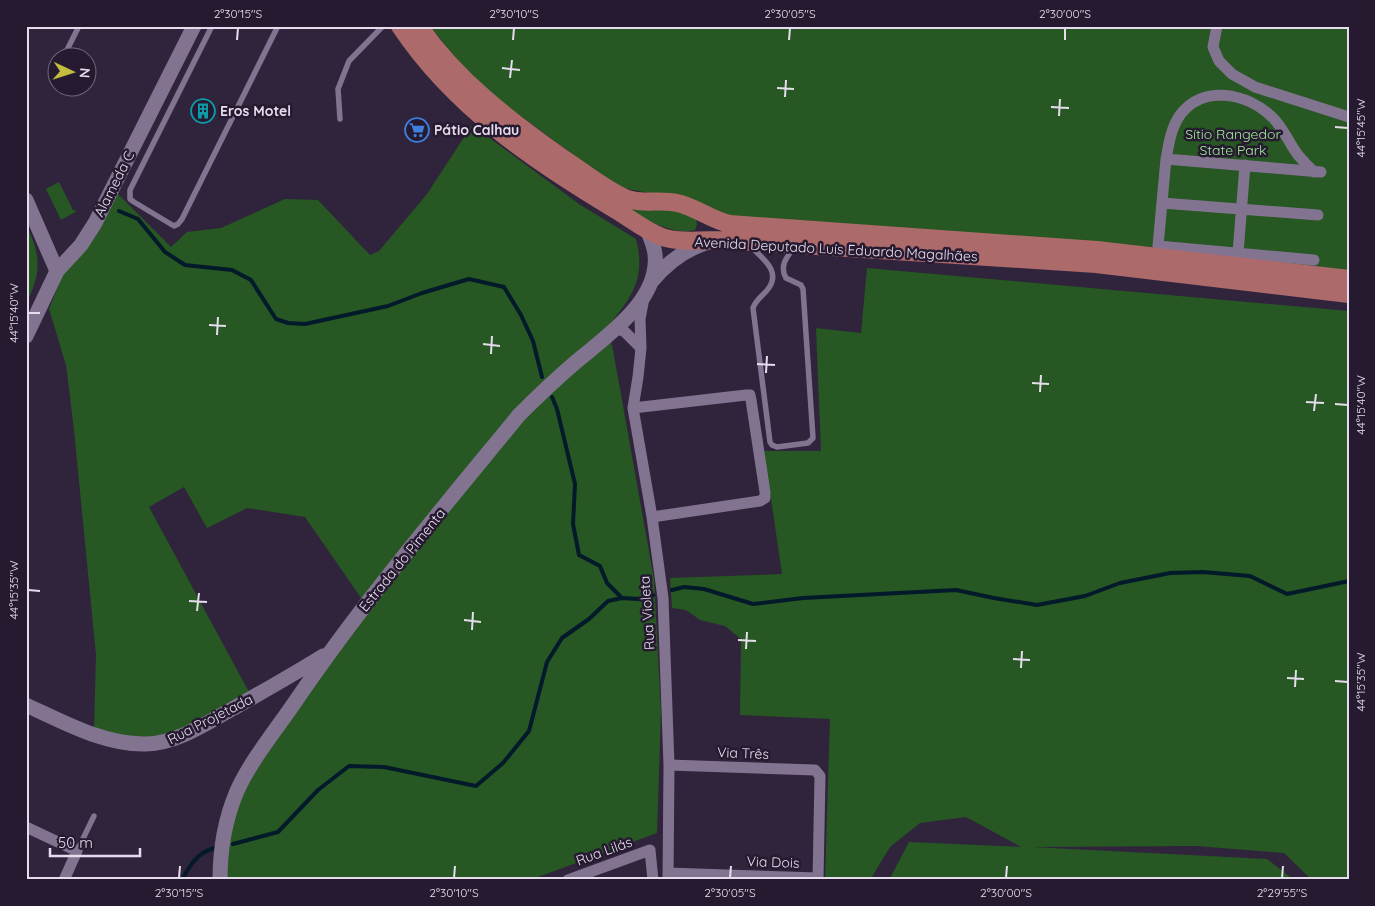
<svg xmlns="http://www.w3.org/2000/svg" width="1375" height="906" font-family="Quicksand,sans-serif">
	<style>
		.green { fill: #275722 }
		.lines { fill: none; stroke-linecap: round; stroke-linejoin: round }
		.stream { stroke: #031a2b; stroke-width: 4 }
		.lane { stroke: #827490; stroke-width: 5.5 }
		.street { stroke: #827490; stroke-width: 11 }
		.secondary { stroke: #827490; stroke-width: 15 }
		.primary { stroke: #ad6a6b; stroke-width: 18 }
		.ticks { fill: none; stroke: #e5dded; stroke-width: 2 }
		.labels { text-anchor: middle; stroke-width: 5; stroke-linejoin: round; paint-order: stroke }
		.poi-label { font-size: 14px; font-weight: bold; fill: #e5dded; stroke: #261a31; text-anchor: start }
		.park-label { font-size: 14px; fill: #9fef95; stroke: #261a31 }
		.street-label { font-size: 14px; fill: #e5dded; stroke: #261a31 }
		.neatline { fill: none; stroke: #e5dded; stroke-width: 2 }
		.ticks-label { font-size: 12px; text-anchor: middle; fill: #e5dded }
	</style>
	<rect width="100%" height="100%" fill="#30243c"/>
	<path class="green" d="M430,26H1349V271L1314,266L1086,245L731,220L666,196L617,187L476,83Z
		M472,125L579,204L636,239C646,278 632,298 607,327L613,350L654,579L661,711L657,833L530,880H227L224,858L239,793L368,608L305,517L247,508L207,528L184,487L149,507L249,692L174,735L154,740L94,730L96,655L74,430L66,365L49,309L64,271L117,193L171,247L187,232L221,228L285,199L318,200L370,255L379,251L427,194Z
		M59,182L73,210L77,211L61,220L46,189Z
		M607,195L677,211L696,218L697,225L695,230C667,237 630,210 607,195Z
		M26,225C42,256 41,274 26,304Z
		M867,268L1349,311V880H1312L1284,853L1196,846L1032,847L1267,859L1294,880H889L909,842L1021,847L966,817L920,823L890,847L870,880H825L830,719L740,715L741,639L725,626L700,620L686,610L672,608L670,578L782,574L764,451H821L816,328L861,333Z"/>
	<g class="lines">
		<path class="stream" d="M119,211L138,219L165,252L185,265L232,270L251,280L276,319L288,323L305,324L388,306L422,293L469,279L504,287L521,315L533,341L542,377
			M552,397L557,409L575,484L573,524L579,555L600,566L607,583L622,598L638,599L653,595
			M672,590L684,587L704,589L753,604L803,598L956,590L994,598L1037,605L1085,596L1120,583L1170,573L1203,572L1250,576L1287,594L1349,581
			M233,844L278,832L318,790L349,766L384,767L476,786L503,763L529,731L547,662L562,638L589,619L608,601L622,598
			M182,880C190,865 197,853 214,848"/>
		<path class="lane" d="M212,26L130,190V199L134,202L174,226L178,224L182,219L278,26
			M63,58L79,26
			M55,74L58,69
			M340,119L338,89L349,61L383,26
			M750,246C762,258 782,271 768,289C763,296 756,299 753,308L770,442L772,445L777,447L808,443L813,438L803,289L801,285L786,278C779,266 787,257 794,247
			M77,851L94,816"/>
		<path class="street" d="M1217,26L1213,47L1219,61L1232,74L1255,87L1349,117
			M1166,159C1169,143 1171,128 1180,115C1203,84 1247,93 1272,117C1283,127 1289,143 1298,155C1303,161 1308,166 1314,172
			M1162,203L1318,215
			M1238,253L1245,165
			M1314,260L1158,246L1166,159L1321,172
			M644,298L640,319L641,348L638,377L633,408L652,517L663,598L669,765L668,880
			M616,328L625,332L641,348
			M633,408L746,395H750L751,400L765,492V498L760,501L652,517
			M669,765L815,770L820,776L818,880
			M26,827L77,851L64,880
			M668,873L818,878
			M568,880L650,850L653,880"/>
		<path class="secondary" d="M26,200L57,271
			M652,281C666,264 686,249 708,242
			M26,336L57,271L81,245L95,223L194,26
			M26,705C63,722 104,745 146,744C178,743 206,723 234,708C264,691 294,674 323,656
			M220,880C220,850 225,819 237,791C251,760 276,730 295,702C363,602 442,509 519,415C538,396 557,378 577,361C608,335 660,300 655,254C654,245 650,237 647,229"/>
		<path class="primary" d="M400,26C454,107 534,161 616,210C631,219 646,231 662,237C681,243 704,240 723,240L1096,264L1349,294
			M419,26C457,81 510,121 564,159C584,172 603,188 625,198C642,205 660,199 677,203C696,207 711,220 730,224L1097,250L1349,279"/>
	</g>
	<path class="ticks" d="M237,40L238,28M513,40L514,28M789,40L790,28M1065,40V28M502,68L520,70M510,78L512,60M777,88L794,89M785,97L786,80M1051,107L1069,108M1059,116L1060,99M1335,127L1348,128M28,313H40M209,325L226,326M217,335L218,317M483,344L500,346M491,354L492,336M757,364L775,365M766,373L767,356M1032,383L1049,384M1040,392L1041,375M1306,402L1324,403M1335,404L1348,405M1314,411L1316,394M28,590L40,591M189,601L207,602M197,611L199,593M464,620L481,622M472,630L473,612M738,640L756,641M746,649L747,632M1013,659L1030,660M1021,668L1022,651M1287,678L1304,679M1335,681L1348,682M1295,687L1296,670M179,878L180,866M454,878L455,866M730,878L731,866M1006,878L1007,866M1282,878L1283,866"/>
	<defs>
		<g id="building-ring" transform="scale(1.25)"><circle r="9.5" fill="#261a31" stroke="#0f9aa8" stroke-width="1.5"/><path d="M-4-6H4V6H1V3H-1V6H-4ZM-2.5-4.3h1.7v1.8h-1.7ZM.8-4.3h1.7v1.8H.8ZM-2.5-1h1.7V.8h-1.7ZM.8-1h1.7V.8H.8Z" fill="#0f9aa8"/></g>
		<g id="supermarket-ring" transform="scale(1.25)"><circle r="9.5" fill="#261a31" stroke="#3f7fe0" stroke-width="1.5"/><path d="M-6-5.5h2.5l.6 2H6L4.5 2H-2.5L-4.4-4H-6ZM-1.5 3.2a1.3 1.3 0 1 0 .1 0ZM3 3.2a1.3 1.3 0 1 0 .1 0Z" fill="#3f7fe0"/></g>
	</defs>
	<g fill-rule="evenodd">
		<use href="#building-ring" x="203" y="111"/>
		<use href="#supermarket-ring" x="417" y="130"/>
	</g>
	<g class="labels">
		<g class="poi-label">
			<text x="220" y="116">Eros Motel</text>
			<text x="434" y="135">Pátio Calhau</text>
		</g>
		<g class="park-label">
			<text x="1233" y="139">Sítio Rangedor<tspan x="1233" dy="16">State Park</tspan></text>
		</g>
		<g class="street-label">
			<text transform="translate(114 184) rotate(-63)" y="5">Alameda C</text>
			<text transform="translate(836 249) rotate(3)" y="5">Avenida Deputado Luís Eduardo Magalhães</text>
			<text transform="translate(402 560) rotate(-51)" y="5">Estrada do Pimenta</text>
			<text transform="translate(647 613) rotate(-94)" y="5">Rua Violeta</text>
			<text transform="translate(210 719) rotate(-27)" y="5">Rua Projetada</text>
			<text transform="translate(743 753) rotate(2)" y="5">Via Três</text>
			<text transform="translate(604 851) rotate(-20)" y="5">Rua Lilás</text>
			<text transform="translate(773 862) rotate(2)" y="5">Via Dois</text>
		</g>
	</g>
	<rect width="1375" height="906" fill="none" stroke="#261a31" stroke-width="55"/>
	<g transform="translate(72 72) rotate(94)"><circle r="24" fill="#261a31" stroke="#72687c"/>
	<path d="M0-4L9 19L0 12L-9 19Z" fill="#c3bd3e"/>
	<text y="-8" font-size="14" font-weight="bold" text-anchor="middle" fill="#e5dded">N</text>
	</g>
	<path d="M50 848v8h90v-8" fill="none" stroke="#e5dded" stroke-width="2.5"/>
	<text x="58" y="848" font-size="15" fill="#e5dded" stroke="#261a31" stroke-width="4" paint-order="stroke">50 m</text>
	<rect x="28" y="28" width="1320" height="850" class="neatline"/>
	<g class="ticks-label">
		<text x="238" y="18">2°30'15"S</text>
		<text x="514" y="18">2°30'10"S</text>
		<text x="790" y="18">2°30'05"S</text>
		<text x="1065" y="18">2°30'00"S</text>
		<text transform="translate(1361 128) rotate(-90)" y="4">44°15'45"W</text>
		<text transform="translate(14 313) rotate(-90)" y="4">44°15'40"W</text>
		<text transform="translate(1361 405) rotate(-90)" y="4">44°15'40"W</text>
		<text transform="translate(14 590) rotate(-90)" y="4">44°15'35"W</text>
		<text transform="translate(1361 682) rotate(-90)" y="4">44°15'35"W</text>
		<text x="179" y="897">2°30'15"S</text>
		<text x="454" y="897">2°30'10"S</text>
		<text x="730" y="897">2°30'05"S</text>
		<text x="1006" y="897">2°30'00"S</text>
		<text x="1282" y="897">2°29'55"S</text>
	</g>
</svg>
